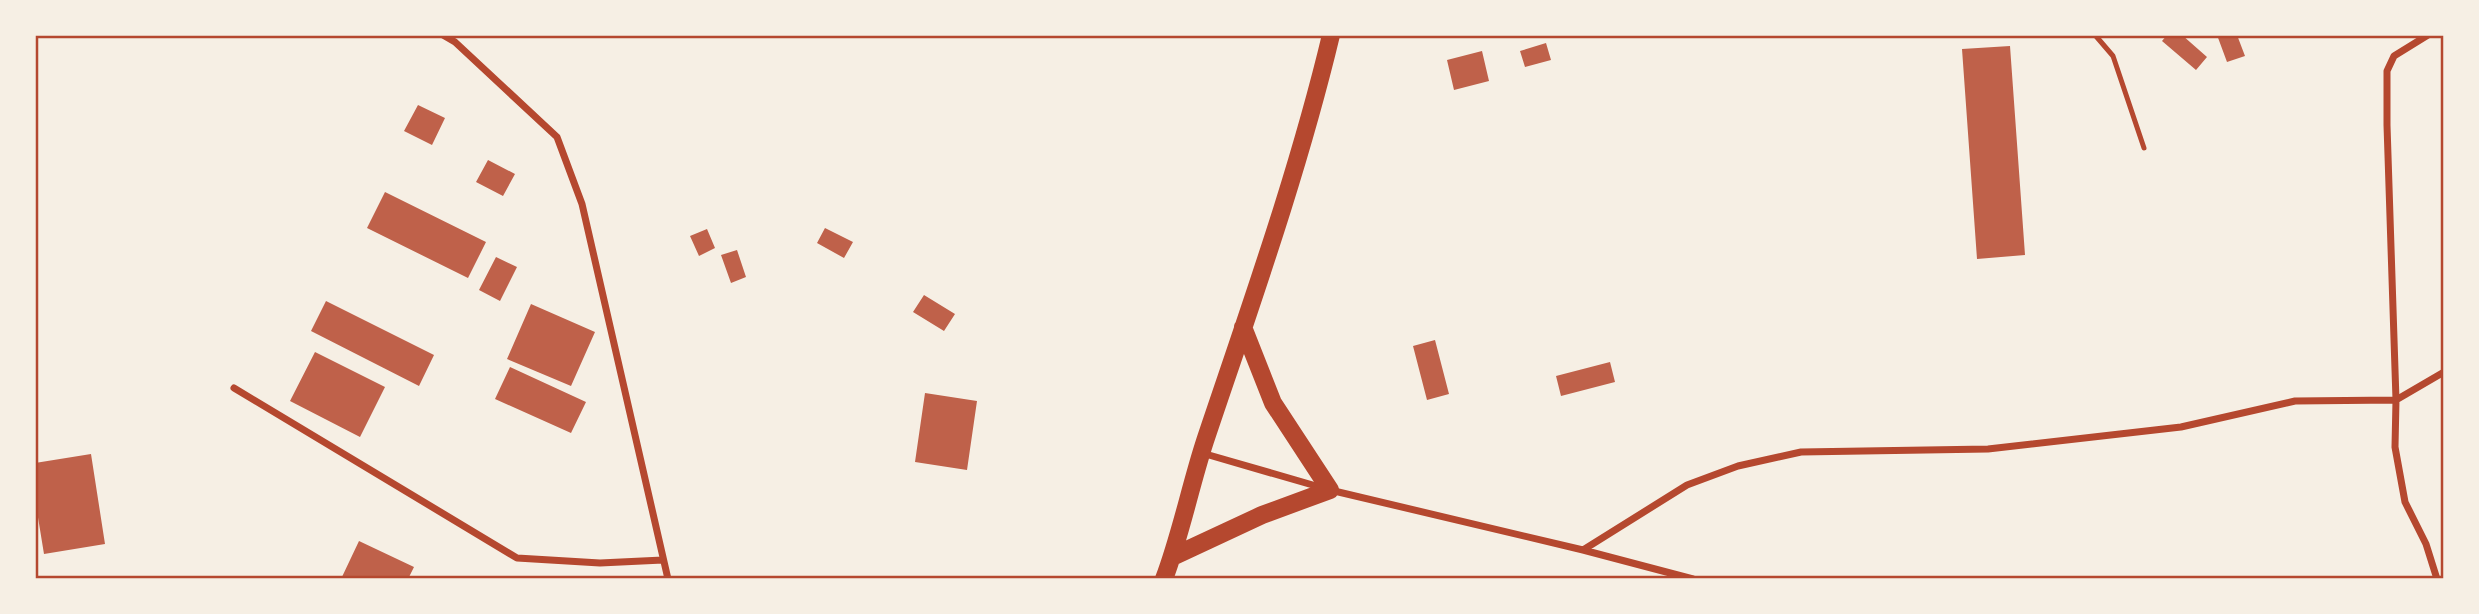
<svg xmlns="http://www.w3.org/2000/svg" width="2479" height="614" font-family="'Roboto Condensed',sans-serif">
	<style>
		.building { fill: #bf614a }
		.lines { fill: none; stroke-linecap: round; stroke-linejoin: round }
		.service { stroke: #b5482f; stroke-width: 5 }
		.minor { stroke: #b5482f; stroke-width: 7 }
		.primary { stroke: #b5482f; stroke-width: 18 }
		.neatline { fill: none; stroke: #b5482f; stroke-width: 2.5 }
	</style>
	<rect width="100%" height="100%" fill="#f6efe4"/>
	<path class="building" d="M2167,35H2182L2207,57L2196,70L2162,41Z
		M2217,35H2237L2245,56L2227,62Z
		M1546,43L1551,60L1525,67L1520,51Z
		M2010,46L2025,255L1977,259L1962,49Z
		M1482,51L1489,81L1454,90L1447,60Z
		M418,105L445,118L432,145L404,131Z
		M488,160L515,174L503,196L476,182Z
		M385,192L486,242L468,278L367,228Z
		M825,228L853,242L844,258L817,243Z
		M707,229L715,248L699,256L690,236Z
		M737,250L746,277L731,283L721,255Z
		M496,257L517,267L500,301L479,290Z
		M924,295L955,314L944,331L913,312Z
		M326,301L434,355L419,386L311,331Z
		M531,304L595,332L571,386L507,359Z
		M1435,340L1449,394L1427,400L1413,346Z
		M315,352L385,387L360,437L290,401Z
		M1610,362L1615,382L1561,396L1556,376Z
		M510,367L586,402L571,433L495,399Z
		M925,393L977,401L967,470L915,462Z
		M91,454L105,544L44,554L35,499V463Z
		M359,541L414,567L408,579H341Z"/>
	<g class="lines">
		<path class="service" d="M2095,35L2113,56L2144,148"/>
		<path class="minor" d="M443,35L455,42L557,137L582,204L668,579
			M2428,35L2394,56L2387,71V125L2396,400L2395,447L2405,502L2426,544L2437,579
			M234,388L517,558L600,563L663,560
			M1202,453L1330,490L1583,550L1693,579
			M1583,550L1687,485L1738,466L1801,452L1988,449L2181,427L2295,401L2396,400L2444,372"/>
		<path class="primary" d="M1172,557L1262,515L1330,490L1273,403L1243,327
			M1164,579C1181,534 1190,487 1205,441C1250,307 1298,173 1331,35"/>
	</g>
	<rect width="2479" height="614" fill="none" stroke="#f6efe4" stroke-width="74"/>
	<rect x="37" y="37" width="2405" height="540" class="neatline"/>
</svg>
